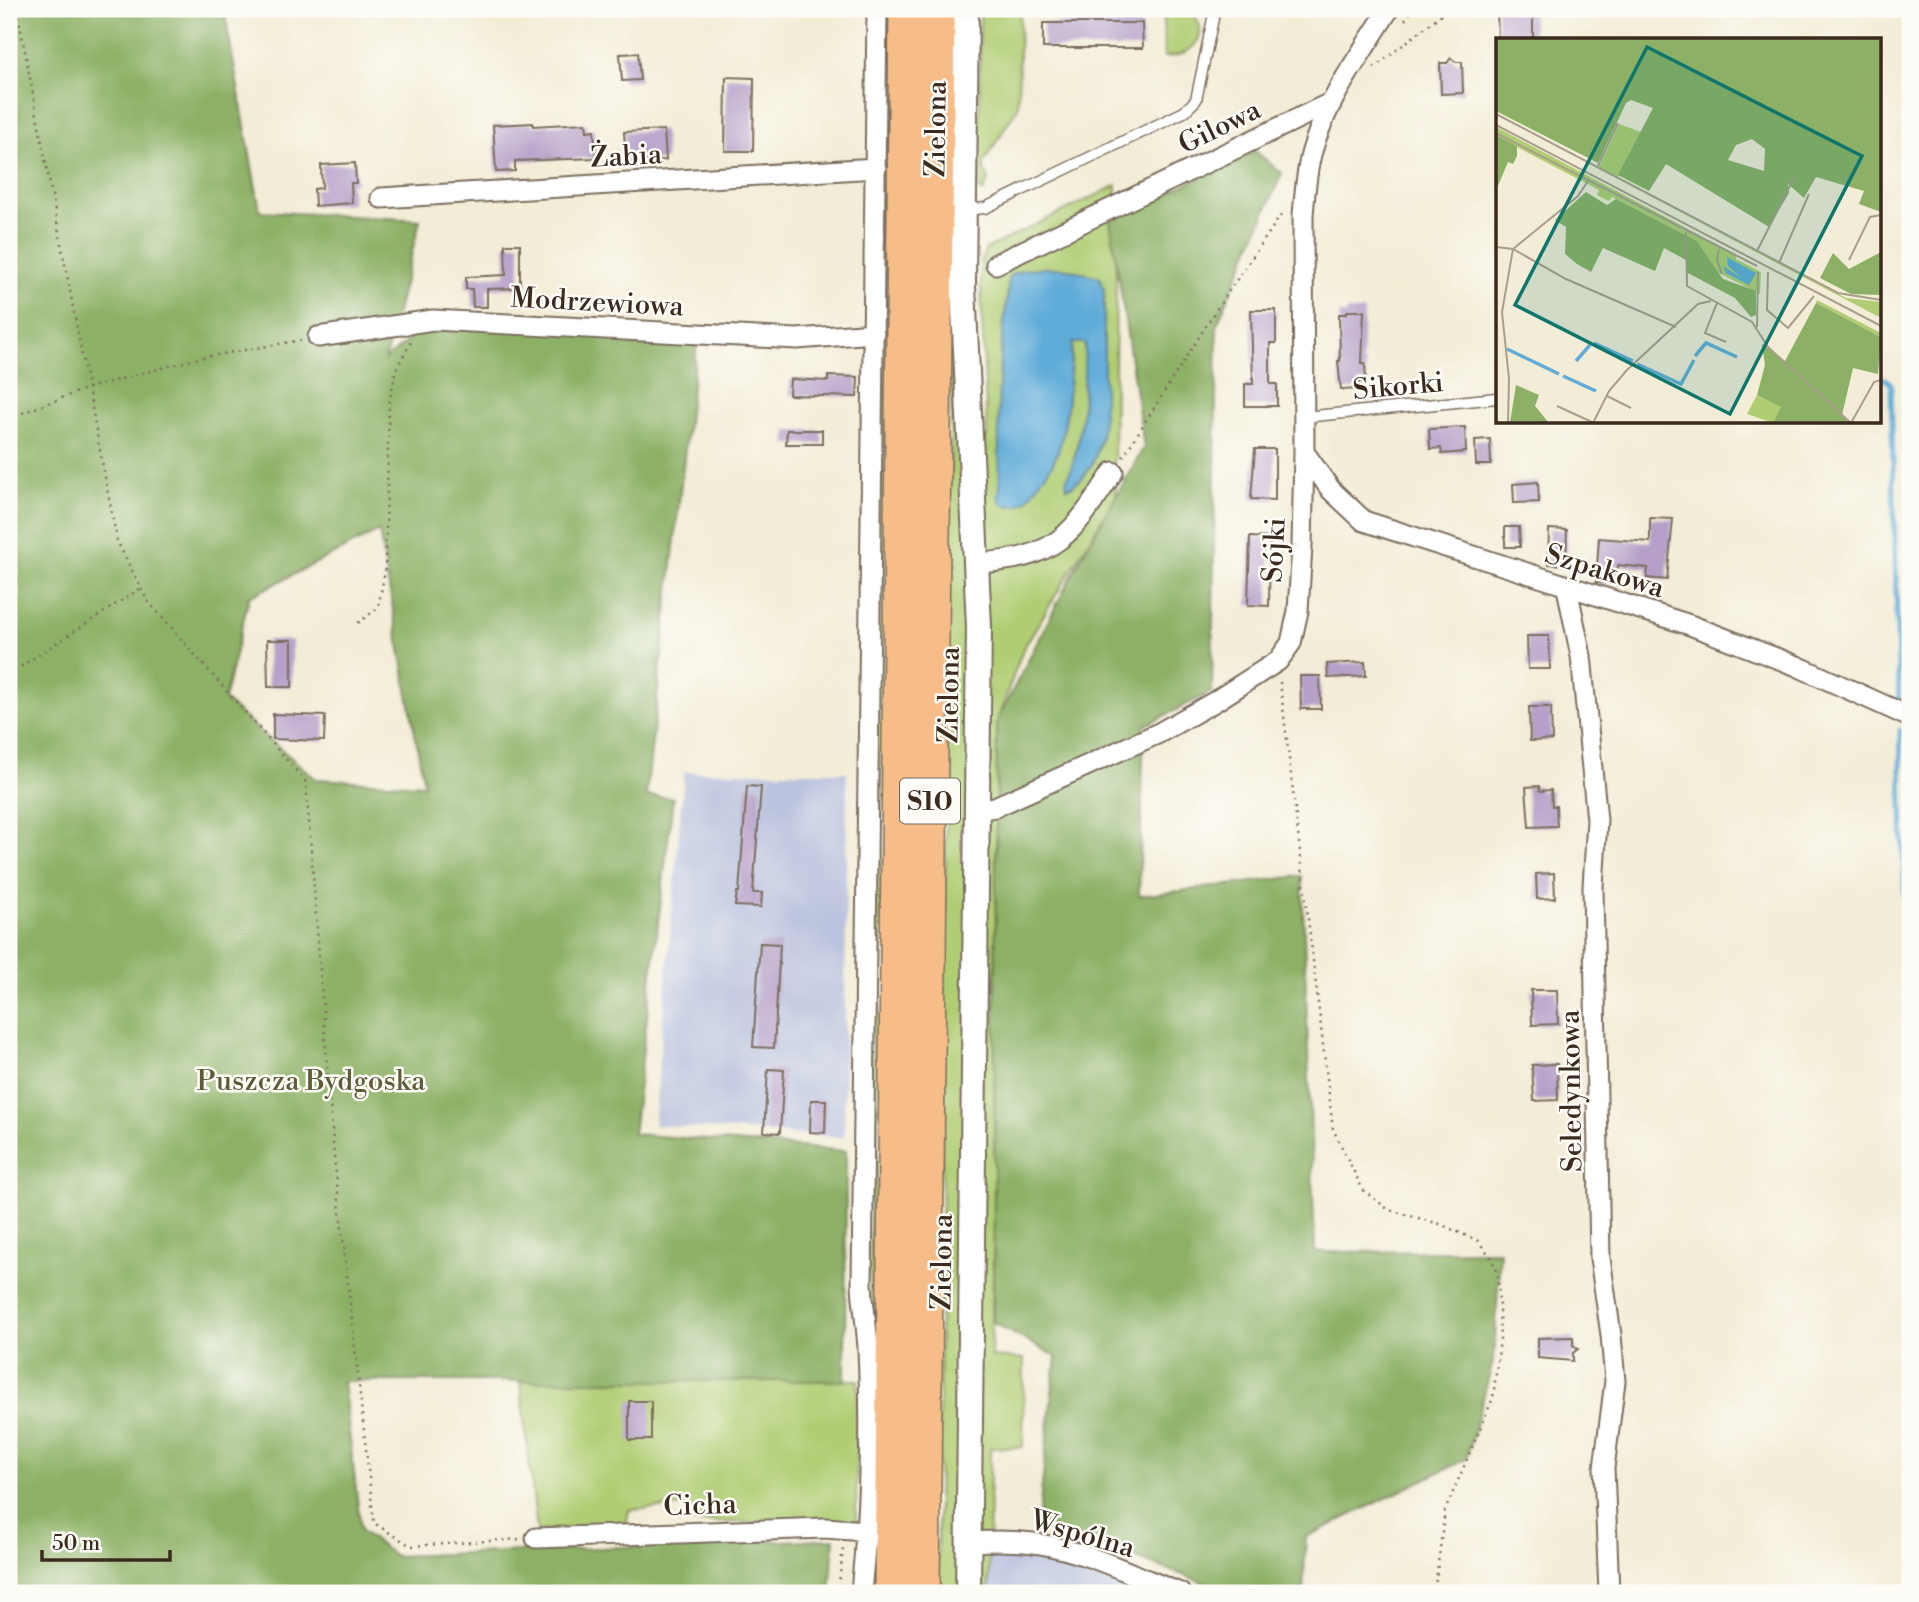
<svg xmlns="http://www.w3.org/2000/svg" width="1919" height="1602" font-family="'Libre Bodoni',serif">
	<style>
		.industrial { fill: #bbc3de }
		.green { fill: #b0cd73; stroke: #767c48; stroke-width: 2 }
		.forest { fill: #8cb065; stroke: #646d42; stroke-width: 2; fill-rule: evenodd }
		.water { fill: #61acd9; stroke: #4e6b7c; stroke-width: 2 }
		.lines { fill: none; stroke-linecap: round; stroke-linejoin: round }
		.stream { stroke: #61acd9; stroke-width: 5 }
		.building { fill: #b6a0c9 }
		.service-casing { stroke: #7b6e5e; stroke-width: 13 }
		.minor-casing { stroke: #7b6e5e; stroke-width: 23 }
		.tertiary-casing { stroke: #7b6e5e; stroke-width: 28 }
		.motorway-casing { stroke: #7b6e5e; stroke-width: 38 }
		.path { stroke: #7b6e5e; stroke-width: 2.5; stroke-dasharray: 2 5; stroke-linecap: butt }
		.service { stroke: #fff; stroke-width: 10 }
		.minor { stroke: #fff; stroke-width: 19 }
		.tertiary { stroke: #fff; stroke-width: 24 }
		.motorway { stroke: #f7bd88; stroke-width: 35 }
		.labels { text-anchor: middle; stroke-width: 5; stroke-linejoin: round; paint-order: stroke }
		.shield { fill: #fdfcf7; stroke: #75695f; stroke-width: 2 }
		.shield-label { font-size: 26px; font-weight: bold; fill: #3b2a1e }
		.street-label { font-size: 28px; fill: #3b2a1e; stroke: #fdfcf7 }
		.park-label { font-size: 28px; fill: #5e5b38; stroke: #fdfcf7 }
		.inset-river { fill: none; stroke: #61acd9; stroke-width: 3.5 }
		.inset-road { fill: none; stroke: #a99e8c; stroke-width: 2 }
		.view { fill: #0f766e; fill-opacity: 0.15; stroke: #0f766e; stroke-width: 3.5 }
		.inset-edge { fill: none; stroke: #3b2a1e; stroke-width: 3.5 }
	</style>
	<rect width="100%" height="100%" fill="#fdfcf7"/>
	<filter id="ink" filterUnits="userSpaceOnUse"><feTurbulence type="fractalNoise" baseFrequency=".0143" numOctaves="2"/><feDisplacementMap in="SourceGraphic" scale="14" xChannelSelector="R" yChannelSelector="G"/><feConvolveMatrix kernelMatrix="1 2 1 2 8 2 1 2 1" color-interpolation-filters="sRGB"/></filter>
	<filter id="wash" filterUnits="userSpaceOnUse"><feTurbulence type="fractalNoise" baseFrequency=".00686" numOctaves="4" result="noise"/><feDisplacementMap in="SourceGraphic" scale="28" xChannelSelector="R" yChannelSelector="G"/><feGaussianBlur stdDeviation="1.57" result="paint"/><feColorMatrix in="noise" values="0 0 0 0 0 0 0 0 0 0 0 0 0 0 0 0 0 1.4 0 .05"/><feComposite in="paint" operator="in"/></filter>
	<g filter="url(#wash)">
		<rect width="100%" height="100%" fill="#f3ecd6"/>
		<path class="industrial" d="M684,772H847L844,1137L654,1125Z
			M1014,1541L1180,1593H989L988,1542Z"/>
		<path class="green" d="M882,9H888L884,659L872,1593H867Z
			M980,9H1020L1018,107L984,162V170L989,179L983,192L979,189Z
			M1163,9H1187C1215,31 1194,57 1164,57Z
			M1117,185L1114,462L1116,496L1023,649L997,721L994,1225L991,1357L1024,1359L1023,1447L990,1448L989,1593H937L952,303L958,442L987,437L980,263L986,249Z
			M520,1380H858L856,1523L693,1522L687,1506L629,1510L626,1526L537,1531Z"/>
		<path class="forest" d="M9,9H224L260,211L420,220L385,360L433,320L698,333L646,796L673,798L633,1134L846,1151L845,1381H343L361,1531L395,1556L834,1539L830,1593H9ZM379,531L424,784V785L316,779L224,700L249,597Z
			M1255,151L1282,173L1217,324L1212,692L1144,726L1139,896L1302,876L1315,1252L1500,1251L1494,1358L1466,1459L1306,1537L1303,1593H1233L1038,1523L1056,1356L993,1323L997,721L1077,565L1144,447L1110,220Z"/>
		<path class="water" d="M1063,268L1100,277L1104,290C1104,315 1104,340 1104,366C1104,402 1109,471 1067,488L1066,482C1085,438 1083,391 1085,343H1073C1068,379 1070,432 1052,465C1048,471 1043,477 1039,483C1030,498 1022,511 1002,504L998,495L1000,488C999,446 997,405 1000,363C1002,333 1007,305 1009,276C1024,266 1046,268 1063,268Z"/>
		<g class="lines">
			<path class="stream" d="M1879,379H1886L1891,384L1899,704
				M1900,730L1908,1023"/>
		</g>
		<g id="blocks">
			<path class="building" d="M1497,9H1514V12H1533V40H1498Z
				M1043,23H1142L1143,48H1043Z
				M638,53L640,80L622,81L620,54Z
				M1451,58L1456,62H1462L1463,93L1441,94L1440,63H1447Z
				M726,77L754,78L753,151H725Z
				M533,123V126L586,123L587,131L594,130L596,158L515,161V171L496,172L493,125Z
				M664,130L666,160L626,162L624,132Z
				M355,163L356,183H351L352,203L315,206L314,189L322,188L321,165Z
				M505,244H520V288L487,289V307H473L472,289H466V277L506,275Z
				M1251,310H1276V343H1270V384H1277V406H1245V384H1253Z
				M1347,311H1364L1362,363H1365L1366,382H1359V389L1341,390L1338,361H1340L1339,314H1347Z
				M828,376L858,377L857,397L789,395L790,379L828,381Z
				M1465,427L1466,452L1442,454L1441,448L1430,449L1429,429Z
				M787,430H822V444H786Z
				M1490,439L1491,465H1476L1475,440Z
				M1255,449H1275V500L1251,499Z
				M1538,482L1539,502L1514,503L1513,484Z
				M1650,518L1673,519L1667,580L1647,578L1648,568L1618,565L1617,584L1596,582L1599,538L1650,542Z
				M1505,527H1519L1520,547H1505Z
				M1549,529L1567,530L1566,565L1548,564Z
				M1250,537L1270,538L1269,606L1248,605Z
				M1527,636H1549L1550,669H1528Z
				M267,640H292V687H268Z
				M1365,662L1366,676L1328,678L1327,664Z
				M1300,676H1320L1321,709H1301Z
				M1529,707H1551L1552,740L1530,741Z
				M273,714L325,716L324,741L273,739Z
				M747,786L761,787L753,893H762L761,907L735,906L737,892H739Z
				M1539,786L1540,791L1551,790L1552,806H1556L1557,826L1529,827L1526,787Z
				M1554,873L1555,898L1537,899L1536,874Z
				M760,943L780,944L774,1048L753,1047Z
				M1531,990H1557L1558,1024L1532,1025Z
				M1557,1064L1558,1100L1534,1101L1532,1065Z
				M768,1069L784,1070L780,1133L764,1132Z
				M811,1100H826L825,1133L810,1132Z
				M1573,1337V1345L1578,1349L1573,1353V1361L1538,1358V1338Z
				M629,1401H651V1440H629Z"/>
		</g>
	</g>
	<g filter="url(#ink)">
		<use href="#blocks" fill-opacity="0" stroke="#7b6e5e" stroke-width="2"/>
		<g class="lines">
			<g class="service-casing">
				<path id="service" d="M964,210L985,208L1184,112L1196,100L1215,9
					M1304,417L1497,398"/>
			</g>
			<g class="minor-casing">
				<path id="minor" d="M381,198L876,168
					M996,264L1330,103
					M318,337L433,320L797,339L874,333
					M1304,452L1331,490L1364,521L1690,625L1797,666L1910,717
					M977,563C1056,559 1072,535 1113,472
					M1567,588L1581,656L1597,820L1593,887L1600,1258L1611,1335L1615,1381L1604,1468L1609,1593
					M976,810L995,807L1159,733L1214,702L1278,661L1291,643L1298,611L1302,546L1304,452L1303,215C1305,194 1306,171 1312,151C1327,99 1361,54 1389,9
					M536,1538L825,1528L866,1531
					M969,1542C993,1541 1016,1540 1040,1544C1088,1552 1135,1576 1180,1593
					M861,1593C869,1513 872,1430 868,1349C867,1327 863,1306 862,1284L877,9"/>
			</g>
			<g class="tertiary-casing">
				<path id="tertiary" d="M966,9L963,287L979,626L968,1593"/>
			</g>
			<g class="motorway-casing">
				<path id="motorway" d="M892,1593L907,9
					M922,1593L937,9"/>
			</g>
			<path class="path" d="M17,9L117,541L147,600L306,782L334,1156L374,1523L411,1546L520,1539
				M1405,20L1413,9
				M1374,68L1448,9
				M9,418L88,388L199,358L302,340
				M1123,457L1218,307L1284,211
				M358,623L378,608L385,571L389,404L396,369L411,342
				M9,674L141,588
				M1280,682L1333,1129L1363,1190L1389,1210L1440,1224L1478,1241L1491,1257L1498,1275L1500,1340L1493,1398L1445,1511L1434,1593
				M838,1593L843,1548"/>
			<use href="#service" class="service"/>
			<use href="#minor" class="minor"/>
			<use href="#tertiary" class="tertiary"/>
			<use href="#motorway" class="motorway"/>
		</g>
	</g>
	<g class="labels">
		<rect class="shield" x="900" y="778.5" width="60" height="45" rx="5"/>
		<g class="shield-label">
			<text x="930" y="810">S10</text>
		</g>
		<g class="street-label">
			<text transform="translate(1219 126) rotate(-26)" y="10">Gilowa</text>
			<text transform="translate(935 129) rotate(-89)" y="10">Zielona</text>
			<text transform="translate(626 155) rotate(-3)" y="10">Żabia</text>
			<text transform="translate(597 301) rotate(3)" y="10">Modrzewiowa</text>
			<text transform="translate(1398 385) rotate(-5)" y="10">Sikorki</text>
			<text transform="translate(1273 550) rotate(-87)" y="10">Sójki</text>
			<text transform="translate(1605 570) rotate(17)" y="10">Szpakowa</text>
			<text transform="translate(948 695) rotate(-89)" y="10">Zielona</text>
			<text transform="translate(1570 1091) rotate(-91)" y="10">Seledynkowa</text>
			<text transform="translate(941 1262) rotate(-89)" y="10">Zielona</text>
			<text transform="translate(700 1504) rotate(-2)" y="10">Cicha</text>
			<text transform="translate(1083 1533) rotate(16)" y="10">Wspólna</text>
		</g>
		<g class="park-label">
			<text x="311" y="1090">Puszcza Bydgoska</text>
		</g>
	</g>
	<g transform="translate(1496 38)">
		<rect width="385" height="385" fill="#f3ecd6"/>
		<path d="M0,77L350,260L385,264V280ZM123,86L145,94L122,139L103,129ZM0,89L241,217L240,221L265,234L264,256L223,235L201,203L116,159L113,163L101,157L103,152L0,98ZM321,262L385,295V299L320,265ZM261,357L286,369L277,385L251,376Z" fill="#b0cd73"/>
		<path d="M0,0H385V174L363,166L368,153L320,139L308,160L292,146L293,155L273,189L170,126L153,153L122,137L157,70L135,62L130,65L102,125L0,73ZM256,101L269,111L268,133L232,122L240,107ZM0,97L21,108V118L17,126L12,124L1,150ZM90,154L111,167L120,161L201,203L227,241L260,253V277L255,279L239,260L190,234V222L168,210L159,233L107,210L95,234L81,226L69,216L70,189L59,182ZM385,214V257L355,256L324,240L337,215L353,231ZM320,265L385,299L382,336L357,330L346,377L353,385H277L285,369L261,357L269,327L266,306L289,323ZM20,347L43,357L39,368L53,385H14Z" fill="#8cb065" fill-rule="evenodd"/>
		<path d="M231,219L260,235L253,247L230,235L227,228L246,240L232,228Z" fill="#61acd9"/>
		<path class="inset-river" d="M98,305L137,323M11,311L63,336M199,318L210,305L241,319M80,323L94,307M141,326L185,346L198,322M67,338L100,353"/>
		<path class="inset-road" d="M0,76L342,255L385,262M0,87L385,288M0,95L261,228M101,130L122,85M190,194L191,248L256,284L272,309L355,385M0,209L17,211L70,241L180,289M223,211L221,222L226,236M261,213L299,138M353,222L374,179L385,177M283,225L313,156M272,234L271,272L292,290L318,258M221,265L209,295L230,304M261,289L262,234M111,358L135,370M61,368L98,385M12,385L13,341L6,274L17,211L82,158L92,143M97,385L113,353L131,332L202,266L215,263M355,385L378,344L385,342"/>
		<path class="view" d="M151,9L366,118L234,376L19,267Z"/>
		<rect width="385" height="385" class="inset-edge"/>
	</g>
	<rect width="1919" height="1602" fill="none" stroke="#fdfcf7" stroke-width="35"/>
	<path d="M42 1550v10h128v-10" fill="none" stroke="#3b2a1e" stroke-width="3.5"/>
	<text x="52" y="1550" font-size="21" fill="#3b2a1e" stroke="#fdfcf7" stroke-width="5" paint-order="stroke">50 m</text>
</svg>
